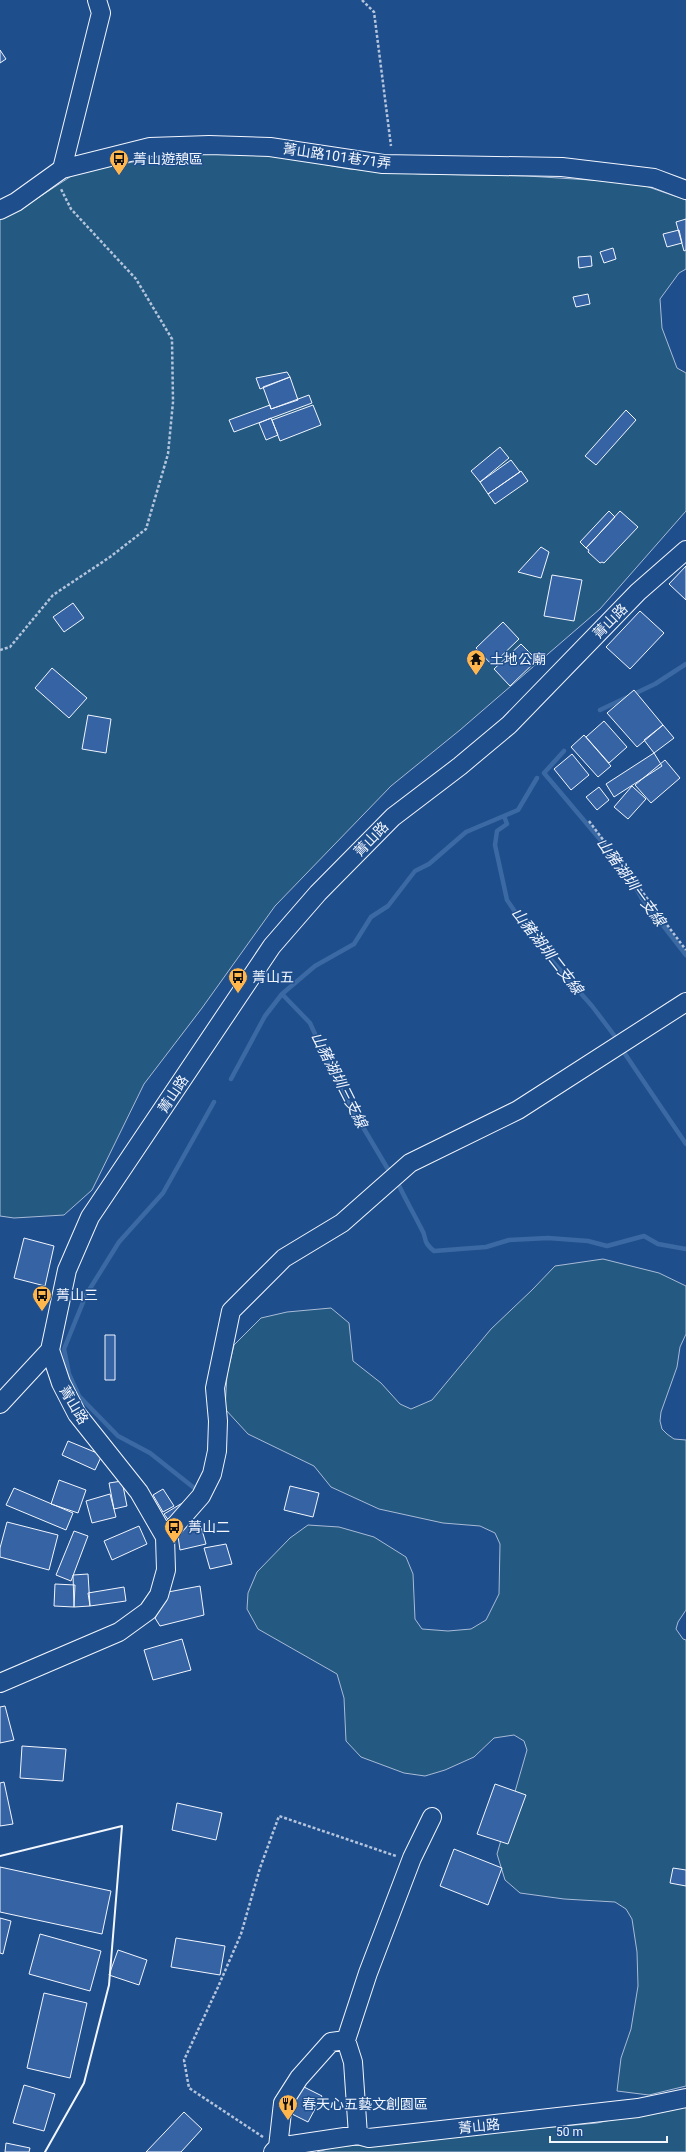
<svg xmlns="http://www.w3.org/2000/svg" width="686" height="2152" font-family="Roboto,'Noto Sans TC',sans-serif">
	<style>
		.green { fill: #245a82; stroke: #a8bbd7 }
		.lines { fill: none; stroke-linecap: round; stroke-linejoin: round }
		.stream { stroke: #3b69a3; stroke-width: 4.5 }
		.building { fill: #3563a3; stroke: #f2f6ff }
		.minor-casing { stroke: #f2f6ff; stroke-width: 20 }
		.path { stroke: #b3c4dc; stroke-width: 2.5; stroke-dasharray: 3 2; stroke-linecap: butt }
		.minor { stroke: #1f4e8c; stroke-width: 18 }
		.wall { stroke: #f2f6ff; stroke-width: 2 }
		.labels { text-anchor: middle; stroke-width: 3; stroke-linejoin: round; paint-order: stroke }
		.street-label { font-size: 14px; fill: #f2f6ff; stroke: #1f4e8c }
		.poi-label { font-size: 14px; fill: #f2f6ff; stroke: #1f4e8c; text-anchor: start }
		.water-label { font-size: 15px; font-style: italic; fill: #f2f6ff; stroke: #1f4e8c }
	</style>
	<rect width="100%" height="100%" fill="#1f4e8c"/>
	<path class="green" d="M179,153L278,156L349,169L421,174L527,176L637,183L686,200V269L679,273L660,299L662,328L677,368L686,373V511L600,609L460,730L391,786L275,906L202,1008L144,1084L92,1190L64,1215L14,1218L0,1216V219L30,203L76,173Z
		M603,1259L659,1273L686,1286V1334L680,1347L677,1367L661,1412L660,1421L662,1429L667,1434L674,1439L686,1440V1610L678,1622L676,1629L683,1639L686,1640V2086L649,2095L617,2091L621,2058L631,2029L638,1986L637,1952L632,1919L626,1909L615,1902L564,1899L520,1893L505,1880L497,1854L527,1750L524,1741L514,1735L494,1738L474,1757L445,1770L425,1776L404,1773L361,1757L346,1741L344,1698L337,1674L258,1629L247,1609L248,1593L257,1572L290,1538L308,1525L339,1527L374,1537L406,1557L413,1574L415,1619L422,1629L448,1631L471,1629L486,1620L499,1594L500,1544L495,1533L480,1526L443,1523L379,1509L331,1487L314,1466L248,1434L225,1409L227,1374L234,1345L261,1318L287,1312L331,1308L349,1323L353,1361L381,1383L400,1404L411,1409L432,1400L491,1329L532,1290L555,1266Z
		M686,2104V2152H317L335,2147L597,2123Z"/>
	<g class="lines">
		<path class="stream" d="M600,710L655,684L686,664
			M564,751L544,773L625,869L641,897L686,955
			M504,816L507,824L497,831L495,845L507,900L538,945L592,1006L614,1035
			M282,994L310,1023L324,1054L340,1079L341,1090L389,1171
			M621,1048L686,1144
			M231,1079L265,1016L282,994L315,966L354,944L371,917L388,906L415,871L429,864L466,832L518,810L537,778
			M397,1181C404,1197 413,1212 421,1228C428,1239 421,1240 434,1251L486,1247L509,1240L548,1238L588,1241L607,1246L644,1236L658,1244L686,1249
			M198,1491L150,1453L118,1436L79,1396L69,1374L64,1349L86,1295L119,1242L163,1193L214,1102"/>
	</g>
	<path class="building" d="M0,50L6,59L0,63Z
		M686,219V250L684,251L676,222Z
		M679,230L682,243L667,247L663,234Z
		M613,248L616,259L604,263L600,252Z
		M591,256L592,266L579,268L578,257Z
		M588,294L590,304L576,307L573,297Z
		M287,372L290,377L260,389L256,378Z
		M290,377L298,400L271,409L263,387Z
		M309,395L312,403L234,432L229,420L270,405L271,409Z
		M313,405L321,425L280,441L272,420Z
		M626,410L636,420L596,465L585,456Z
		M271,418L278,435L266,440L259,423Z
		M500,447L509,458L480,482L471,471Z
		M511,460L520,472L488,494L480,482Z
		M521,471L528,481L495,504L488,494Z
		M609,511L615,517L586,548L580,542Z
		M620,511L638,527L604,563L602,562L600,563L588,552L589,550L586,548Z
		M541,547L549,552L541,578L518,572Z
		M686,566V600L669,584Z
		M552,575L582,580L574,621L544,616Z
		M73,603L84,618L64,632L53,617Z
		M640,611L664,633L630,669L606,647Z
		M503,622L519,639L492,665L476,648Z
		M521,644L537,660L510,686L494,669Z
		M52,668L87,698L69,718L35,688Z
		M634,690L663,725L637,747L607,713Z
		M88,715L111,719L106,753L82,749Z
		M604,721L627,747L609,763L586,737Z
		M663,725L674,738L654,753L644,740Z
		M584,735L611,766L598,777L571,747Z
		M654,753L662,766L614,797L606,784Z
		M572,754L589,775L571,790L554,769Z
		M665,760L680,778L651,803L635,785Z
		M632,786L646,799L628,819L614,807Z
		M599,787L609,800L597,810L586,797Z
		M24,1238L54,1246L45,1286L14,1278Z
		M105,1335H115V1380H105Z
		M68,1441L102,1455L95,1470L62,1455Z
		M59,1480L86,1490L78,1513L51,1504Z
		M122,1481L127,1506L114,1509L109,1483Z
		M290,1486L319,1493L313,1517L284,1510Z
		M14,1488L73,1513L66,1530L6,1505Z
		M163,1489L174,1506L163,1512L153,1495Z
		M110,1494L116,1517L92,1523L86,1501Z
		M184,1502L187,1507L172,1525L164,1514Z
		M7,1522L58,1535L49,1570L0,1557V1548Z
		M200,1523L206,1544L180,1550L177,1529Z
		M139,1526L147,1544L112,1560L104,1541Z
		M74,1531L88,1536L71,1581L56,1575Z
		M226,1544L232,1564L210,1569L204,1548Z
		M88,1574L90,1606L74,1607L73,1575Z
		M55,1584L75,1585L74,1607L54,1606Z
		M200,1586L204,1615L160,1626L155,1618L168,1592Z
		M124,1587L126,1601L90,1606L88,1593Z
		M182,1639L191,1670L153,1680L144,1650Z
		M5,1706L14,1740L0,1743V1707Z
		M22,1746L66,1749L63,1781L20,1778Z
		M4,1782L13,1824L0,1826V1783Z
		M495,1784L526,1795L508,1844L477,1834Z
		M177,1803L222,1813L216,1840L172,1830Z
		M454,1849L502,1868L488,1905L440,1886Z
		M0,1867L111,1891L102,1934L0,1912Z
		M673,1868L686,1870V1886L670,1883Z
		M0,1918L11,1921L3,1954L0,1953Z
		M40,1934L101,1951L90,1991L29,1974Z
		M176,1938L225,1946L220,1975L171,1967Z
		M118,1950L147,1960L139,1985L109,1975Z
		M44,1993L87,2003L70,2078L27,2068Z
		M24,2085L55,2094L44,2131L13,2123Z
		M300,2085L322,2096L308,2122L286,2111Z
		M184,2112L202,2129L181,2152H146Z
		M6,2143L30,2148L29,2152H5Z"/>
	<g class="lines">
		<g class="minor-casing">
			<path id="minor" d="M62,169L101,13L97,0
				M0,210L16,202L62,169L150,147L209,145L270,147L383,164L562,167L654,178L686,190
				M0,1404L50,1350
				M165,1537L201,1496L212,1474L217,1451L218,1421L215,1388L231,1311L284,1258L342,1223L410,1163L518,1110L686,1002
				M0,1683L119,1632L148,1611L159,1595L166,1570L165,1537L139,1492L77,1414L61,1383L50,1350L67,1270L90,1217L272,946L318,893L393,817L460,766L509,725L638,592L686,550
				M358,2135L353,2062L346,2040L368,1973L412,1858L432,1817
				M278,2147L283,2103L299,2078L331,2042L346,2040
				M273,2152L278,2147L358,2135L369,2138L638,2108L686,2098"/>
		</g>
		<path class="path" d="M362,0L374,12L391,146
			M0,650L10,647L53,595L110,557L146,529L168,454L173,402L172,339L136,279L71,209L61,189
			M589,821L686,950
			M263,2137L189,2088L184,2060L218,1987L241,1934L260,1868L279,1816L396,1856"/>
		<use href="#minor" class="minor"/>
		<path class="wall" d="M0,1856L122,1826L109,1985L84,2083L45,2152"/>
	</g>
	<defs>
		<g id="bus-pin" transform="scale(1)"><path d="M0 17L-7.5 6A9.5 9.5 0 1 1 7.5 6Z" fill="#ffb74d" stroke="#1f4e8c"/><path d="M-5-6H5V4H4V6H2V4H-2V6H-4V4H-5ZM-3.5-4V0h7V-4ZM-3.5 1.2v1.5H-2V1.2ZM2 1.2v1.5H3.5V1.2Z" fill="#111"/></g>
		<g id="temple-pin" transform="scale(1)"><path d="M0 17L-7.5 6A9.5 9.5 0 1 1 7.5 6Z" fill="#ffb74d" stroke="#1f4e8c"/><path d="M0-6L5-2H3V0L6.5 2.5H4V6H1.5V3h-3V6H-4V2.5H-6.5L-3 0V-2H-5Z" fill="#111"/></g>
		<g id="restaurant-pin" transform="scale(1)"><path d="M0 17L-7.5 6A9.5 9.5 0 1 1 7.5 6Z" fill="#ffb74d" stroke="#1f4e8c"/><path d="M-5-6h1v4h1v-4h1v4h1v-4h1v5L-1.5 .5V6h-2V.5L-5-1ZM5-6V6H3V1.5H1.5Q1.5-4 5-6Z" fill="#111"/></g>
	</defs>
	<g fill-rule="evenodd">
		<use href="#bus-pin" x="119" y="159"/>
		<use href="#temple-pin" x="476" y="659"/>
		<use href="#bus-pin" x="238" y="977"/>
		<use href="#bus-pin" x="42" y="1295"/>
		<use href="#bus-pin" x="174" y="1527"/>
		<use href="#restaurant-pin" x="288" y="2104"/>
	</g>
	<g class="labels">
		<g class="street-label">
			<text transform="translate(337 156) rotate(8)" y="5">菁山路101巷71弄</text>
			<text transform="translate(610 621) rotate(-45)" y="5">菁山路</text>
			<text transform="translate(371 839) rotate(-46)" y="5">菁山路</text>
			<text transform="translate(173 1094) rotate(-56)" y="5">菁山路</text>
			<text transform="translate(74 1405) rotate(59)" y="5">菁山路</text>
			<text transform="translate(479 2126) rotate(-6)" y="5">菁山路</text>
		</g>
		<g class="poi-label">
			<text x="133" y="164">菁山遊憩區</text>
			<text x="490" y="664">土地公廟</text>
			<text x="252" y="982">菁山五</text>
			<text x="56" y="1300">菁山三</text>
			<text x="188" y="1532">菁山二</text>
			<text x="302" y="2109">春天心五藝文創園區</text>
		</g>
		<g class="water-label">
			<text transform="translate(631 882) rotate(54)" y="5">山豬湖圳一支線</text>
			<text transform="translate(547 951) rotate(52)" y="5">山豬湖圳二支線</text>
			<text transform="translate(339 1080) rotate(63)" y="5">山豬湖圳三支線</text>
		</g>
	</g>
	<path d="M550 2136v6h117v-6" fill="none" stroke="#f2f6ff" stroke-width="2"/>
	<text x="556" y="2136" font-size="12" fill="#f2f6ff" stroke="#1f4e8c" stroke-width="3" paint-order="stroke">50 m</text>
</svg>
